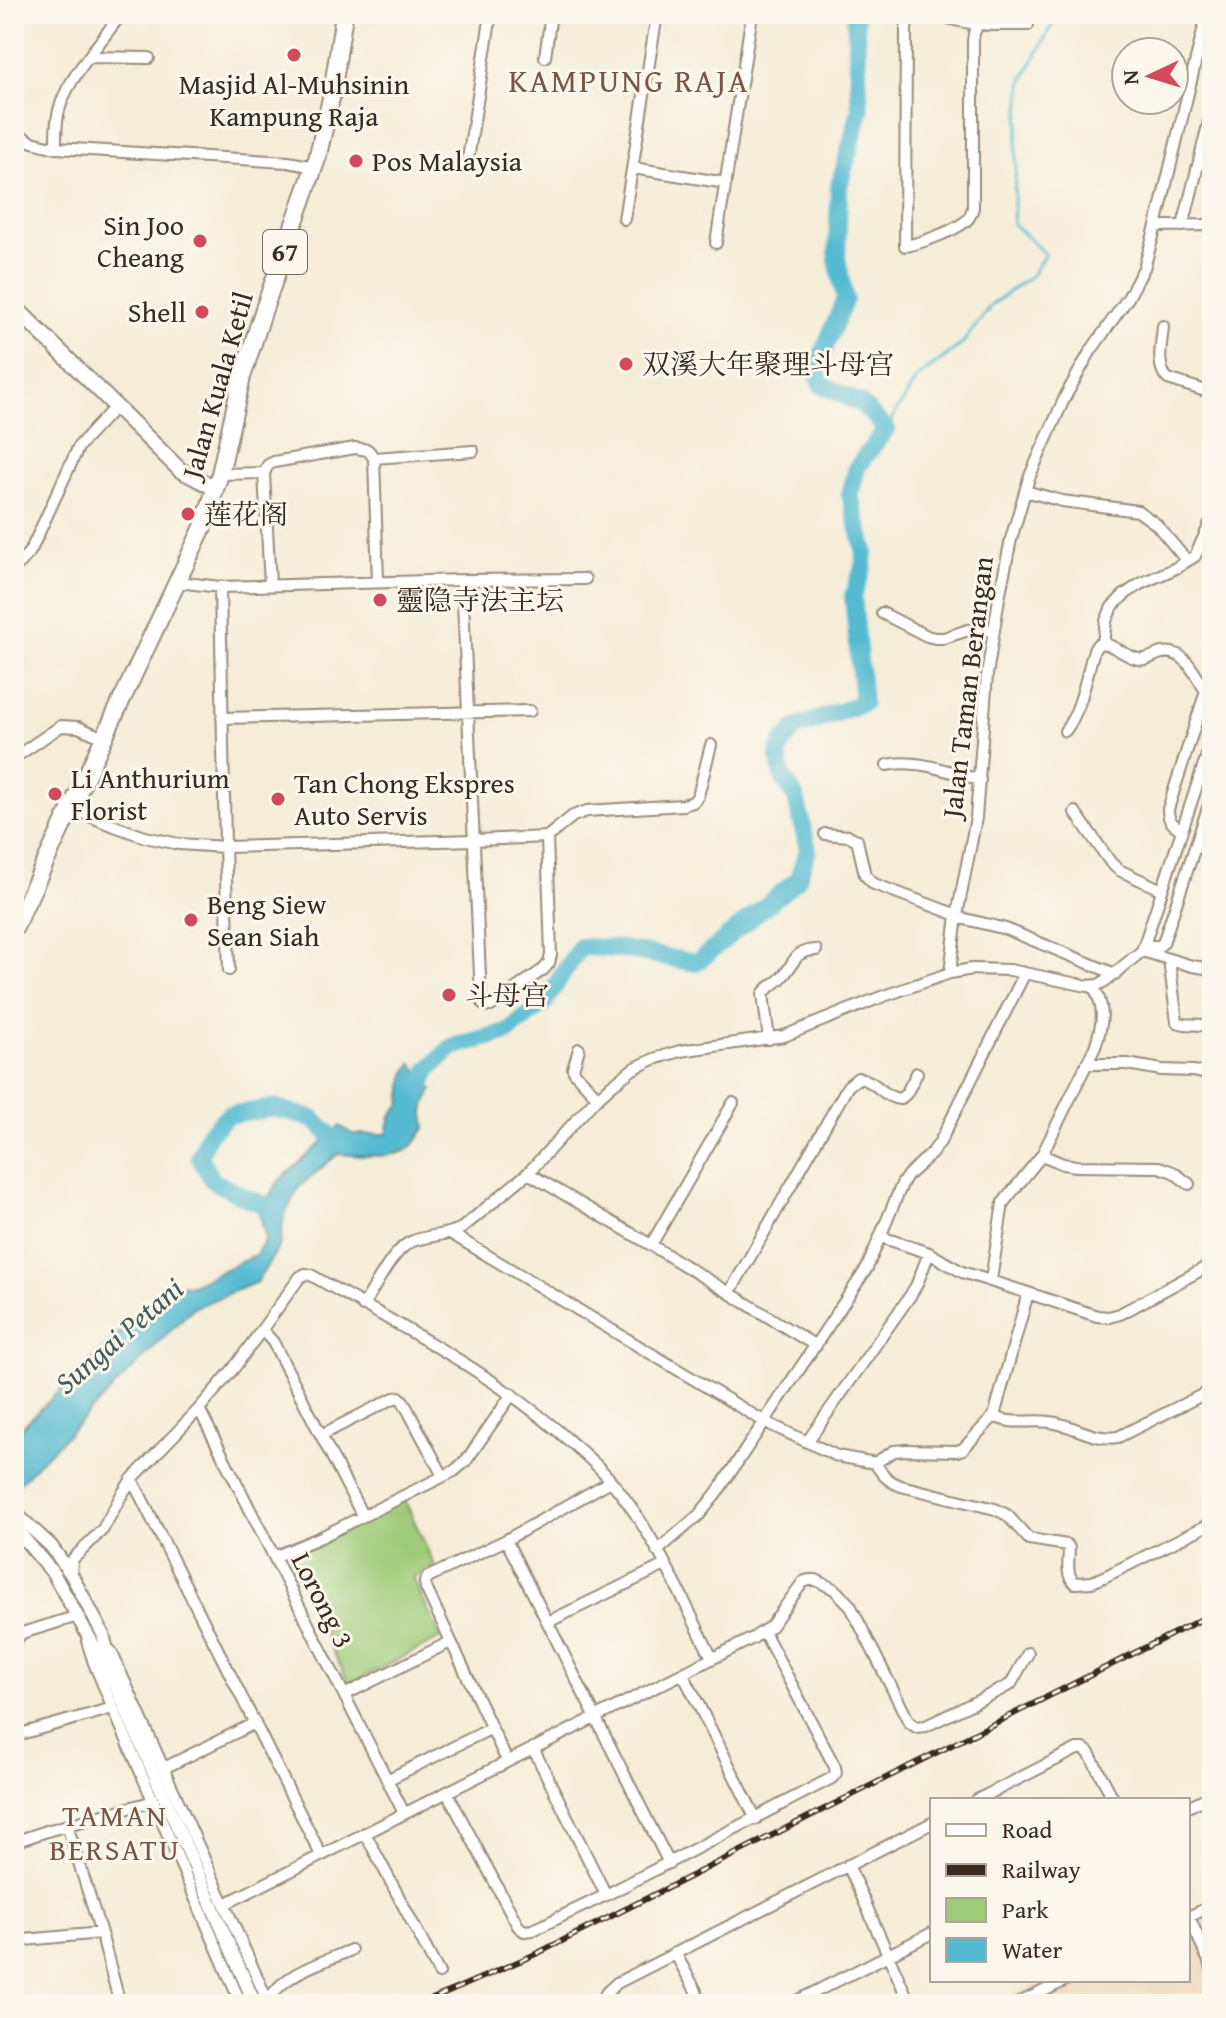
<svg xmlns="http://www.w3.org/2000/svg" width="1226" height="2018" font-family="'Gentium Book Plus','Noto Serif SC',serif">
	<style>
		.built { fill: #edd7bb }
		.green { fill: #9fcb78; stroke: #6d7a4b; stroke-width: 2 }
		.water { fill: #53bad1; stroke: #477278; stroke-width: 2 }
		.lines { fill: none; stroke-linecap: round; stroke-linejoin: round }
		.stream { stroke: #53bad1; stroke-width: 3 }
		.river { stroke: #53bad1; stroke-width: 18 }
		.minor-casing { stroke: #988c7b; stroke-width: 14 }
		.tertiary-casing { stroke: #988c7b; stroke-width: 16 }
		.secondary-casing { stroke: #988c7b; stroke-width: 18 }
		.primary-casing { stroke: #988c7b; stroke-width: 20 }
		.minor { stroke: #fff; stroke-width: 10 }
		.tertiary { stroke: #fff; stroke-width: 12 }
		.secondary { stroke: #fff; stroke-width: 14 }
		.primary { stroke: #fff; stroke-width: 16 }
		.rail-casing { stroke: #3b2a1e; stroke-width: 6 }
		.rail { stroke: #fbf7ec; stroke-width: 3; stroke-dasharray: 9; stroke-linecap: butt }
		.poi-dot { fill: #d1495b; stroke: #fbf7ec; stroke-width: 3 }
		.labels { text-anchor: middle; stroke-width: 6; stroke-linejoin: round; paint-order: stroke }
		.shield { fill: #fbf7ec; stroke: #75685c; stroke-width: 2 }
		.shield-label { font-size: 26px; font-weight: bold; fill: #3b2a1e }
		.poi-label { font-size: 28px; fill: #3b2a1e; stroke: #fbf7ec; text-anchor: start }
		.street-label { font-size: 28px; fill: #3b2a1e; stroke: #fbf7ec }
		.water-label { font-size: 30px; font-style: italic; fill: #435c5d; stroke: #fbf7ec }
		.neighbourhood-label { font-size: 30px; letter-spacing: 2px; fill: #785643; stroke: #fbf7ec }
		.quarter-label { font-size: 32px; letter-spacing: 2px; fill: #785643; stroke: #fbf7ec }
	</style>
	<rect width="100%" height="100%" fill="#fbf7ec"/>
	<filter id="ink" filterUnits="userSpaceOnUse"><feTurbulence type="fractalNoise" baseFrequency=".0125" numOctaves="2"/><feDisplacementMap in="SourceGraphic" scale="16" xChannelSelector="R" yChannelSelector="G"/><feConvolveMatrix kernelMatrix="1 2 1 2 8 2 1 2 1" color-interpolation-filters="sRGB"/></filter>
	<filter id="wash" filterUnits="userSpaceOnUse"><feTurbulence type="fractalNoise" baseFrequency=".006" numOctaves="4" result="noise"/><feDisplacementMap in="SourceGraphic" scale="32" xChannelSelector="R" yChannelSelector="G"/><feGaussianBlur stdDeviation="1.8" result="paint"/><feColorMatrix in="noise" values="0 0 0 0 0 0 0 0 0 0 0 0 0 0 0 0 0 1.4 0 .05"/><feComposite in="paint" operator="in"/></filter>
	<g filter="url(#wash)">
		<rect width="100%" height="100%" fill="#f5edd8"/>
		<path class="built" d="M1212,1897V2004H994L1042,1980H1188V1909Z"/>
		<path class="green" d="M404,1499L435,1566L413,1578L441,1638L349,1684L286,1557Z"/>
		<path class="water" d="M412,1064L433,1090C424,1103 422,1112 426,1127C421,1133 416,1143 410,1148C394,1160 357,1155 338,1154L299,1187L284,1216L280,1245L257,1282L193,1308L17,1485L14,1490V1437L22,1427L170,1284L192,1285L256,1255L266,1238L259,1212L279,1181L340,1126L352,1134H387L391,1116L401,1104L405,1074Z"/>
		<g class="lines">
			<path class="stream" d="M886,429L917,378L962,344L991,305L1032,275L1045,254L1013,224L1017,142L1023,80L1051,27L1061,14"/>
			<path class="river" d="M416,1103L428,1070L452,1047L507,1032L544,1003L580,947L623,949L696,963L797,880L808,850L796,798L782,775L778,753L784,741L796,728L863,703L853,596L863,568L865,552L850,495L857,467L886,429L861,404L821,384L816,369L845,299L837,259L839,186L860,111L855,14
				M278,1210L247,1198L213,1181L199,1157L209,1133L228,1115L275,1108L313,1119L339,1143"/>
		</g>
	</g>
	<g filter="url(#ink)">
		<g class="lines">
			<g class="minor-casing">
				<path id="minor" d="M910,14L906,28L905,246C919,244 957,230 967,220C971,216 971,213 973,208V41L974,33L982,14
					M936,14C971,27 991,25 1028,25
					M90,57L149,58
					M545,57L551,14
					M14,132L32,142L56,148L288,162L315,167
					M56,148C56,133 56,117 61,104C71,74 103,40 121,14
					M467,165L491,14
					M633,168L726,183
					M624,219L657,14
					M1156,226L1212,225
					M1183,226L1212,109
					M716,243L752,14
					M1163,326C1162,342 1155,367 1168,379L1212,393
					M220,474L264,473
					M1025,491L1062,501L1138,511L1156,524L1187,561
					M14,568L21,562L31,550L79,446L115,407
					M462,580L481,998L484,1005L491,1006L544,969L549,963L551,955L547,837
					M178,582L220,587L462,580L585,579
					M378,582L374,458L473,451
					M270,585L264,473L268,465L274,462L355,448L368,450L374,458
					M220,587L225,847L229,970
					M882,613L927,636L935,638H944L968,630H994
					M1103,643L1106,621L1112,607L1124,595L1140,584L1176,568L1195,556L1212,520
					M222,718L530,711
					M1065,731C1082,709 1086,676 1094,650L1097,645L1103,643C1115,646 1125,656 1138,659C1148,661 1153,655 1162,653C1188,649 1194,676 1207,692
					M14,758L61,726L78,727L104,738
					M887,765C917,758 951,773 980,780
					M71,808L106,823L145,837L179,844L225,847L475,840L547,837L573,816L587,811L683,805L693,802L698,796L711,745
					M1075,812L1111,863L1119,870L1162,890
					M1182,830C1172,824 1168,821 1168,809L1205,694L1210,692
					M825,834L849,836L857,840L865,875L874,884L957,915
					M957,917L1006,929L1115,974
					M1144,946H1159L1163,943L1212,796
					M1142,951L1192,966L1212,969
					M1169,959L1177,1022C1188,1027 1199,1022 1212,1028
					M950,973L957,915L976,818L987,675L999,598L1011,539L1029,478L1065,397L1090,352L1128,298L1144,268L1156,226L1207,14
					M769,1039L763,994C768,986 776,984 782,977C796,963 792,951 816,950
					M579,1049L573,1069L575,1073L598,1098
					M1088,1064H1127L1162,1070L1193,1071L1209,1074
					M1042,1155L1063,1164L1076,1166L1159,1167L1173,1172L1189,1184
					M528,1173L651,1245L816,1346
					M450,1233L765,1422L837,1456L875,1463C882,1474 887,1481 901,1486L995,1509L1007,1515L1029,1539L1067,1545L1069,1548C1069,1560 1065,1575 1075,1583L1092,1582L1104,1577L1212,1523
					M881,1237L929,1253L962,1272L1028,1293L994,1416
					M651,1245L733,1103
					M991,1280L1003,1203L1042,1155L1095,1047C1103,1023 1106,1008 1093,986
					M730,1292L848,1086L858,1078C877,1080 883,1098 900,1099L906,1094L917,1073
					M1028,1293L1097,1316L1109,1317L1120,1314L1212,1264
					M363,1306C374,1289 394,1247 413,1241C429,1235 446,1236 462,1228L528,1173L593,1102L612,1085L633,1069L654,1059L680,1051L784,1036L881,997L950,973L972,969L1010,970L1087,986L1098,985L1105,981L1142,951L1212,740
					M263,1331L273,1342L362,1515
					M199,1409L404,1813
					M321,1435L394,1398L399,1397L403,1401L443,1476
					M807,1442L910,1296L917,1284L929,1253
					M875,1463L894,1451L906,1450L957,1451L963,1449L994,1416C1012,1426 1031,1419 1050,1422C1075,1425 1092,1441 1118,1437L1212,1390
					M132,1479L321,1855
					M506,1540L669,1863
					M657,1551L699,1515L716,1494L867,1268L902,1184L908,1175L932,1153L940,1142L1025,973
					M274,1557L321,1537L454,1471L466,1461L512,1394
					M71,1574L72,1560L103,1529L121,1496L132,1479L199,1409L234,1368L300,1277L305,1274L311,1275C401,1327 496,1374 573,1444C587,1456 601,1468 612,1482C655,1534 682,1598 712,1658
					M548,1622L665,1565
					M87,1641L94,1663L113,1708L241,2004
					M14,1642L22,1633L78,1616
					M111,1651L269,2004
					M683,1674L756,1819
					M344,1695L450,1642
					M17,1735L113,1708
					M533,1748L606,1895
					M507,1761L426,1588L425,1582L428,1577L506,1540L611,1481
					M164,1768L255,1723
					M387,1780L492,1728
					M447,1792L518,1926L524,1931L533,1930L606,1895L832,1778L836,1773L835,1767L764,1632
					M977,1800L1077,1749H1084L1089,1753L1114,1800
					M1188,1807L1212,1795
					M67,1825L101,1933L120,2004
					M365,1833L439,1973
					M14,1842L50,1830L154,1801
					M848,1865L910,2004
					M225,1904L753,1638L771,1626L803,1582L809,1580H816L834,1589L850,1605L909,1722L916,1727L926,1726L1002,1689L1011,1684L1028,1653
					M1188,1917L1212,1906
					M1189,1917L1212,1968
					M14,1941L101,1933
					M675,1953L696,1991L699,2004
					M268,2003C279,1974 324,1962 351,1950
					M600,2004L607,1992L617,1983L932,1823
					M791,2004L932,1933
					M1017,2004L1066,1980"/>
			</g>
			<g class="tertiary-casing">
				<path id="tertiary" d="M14,1512L51,1546L71,1574L103,1634L111,1667
					M14,1527L53,1573L114,1682L255,2004"/>
			</g>
			<g class="secondary-casing">
				<path id="secondary" d="M14,306L180,470L215,488"/>
			</g>
			<g class="primary-casing">
				<path id="primary" d="M14,929L203,527L220,474L242,377L264,309L317,159L332,94L344,14"/>
			</g>
			<use href="#minor" class="minor"/>
			<use href="#tertiary" class="tertiary"/>
			<use href="#secondary" class="secondary"/>
			<use href="#primary" class="primary"/>
			<g class="rail-casing">
				<path id="rail" d="M421,2004L538,1953L1212,1614"/>
			</g>
			<use href="#rail" class="rail"/>
		</g>
	</g>
	<g class="poi-dot">
		<circle cx="294" cy="55" r="8"/>
		<circle cx="356" cy="161" r="8"/>
		<circle cx="200" cy="241" r="8"/>
		<circle cx="202" cy="312" r="8"/>
		<circle cx="626" cy="364" r="8"/>
		<circle cx="188" cy="514" r="8"/>
		<circle cx="380" cy="600" r="8"/>
		<circle cx="55" cy="794" r="8"/>
		<circle cx="278" cy="799" r="8"/>
		<circle cx="191" cy="920" r="8"/>
		<circle cx="449" cy="995" r="8"/>
	</g>
	<g class="labels">
		<rect class="shield" x="263" y="230" width="44" height="44" rx="6"/>
		<g class="shield-label">
			<text x="285" y="261">67</text>
		</g>
		<g class="poi-label">
			<text x="294" y="94" text-anchor="middle">Masjid Al-Muhsinin<tspan x="294" dy="32">Kampung Raja</tspan></text>
			<text x="372" y="171">Pos Malaysia</text>
			<text x="184" y="235" text-anchor="end">Sin Joo<tspan x="184" dy="32">Cheang</tspan></text>
			<text x="186" y="322" text-anchor="end">Shell</text>
			<text x="642" y="374">双溪大年聚理斗母宫</text>
			<text x="204" y="524">莲花阁</text>
			<text x="396" y="610">靈隐寺法主坛</text>
			<text x="71" y="788">Li Anthurium<tspan x="71" dy="32">Florist</tspan></text>
			<text x="294" y="793">Tan Chong Ekspres<tspan x="294" dy="32">Auto Servis</tspan></text>
			<text x="207" y="914">Beng Siew<tspan x="207" dy="32">Sean Siah</tspan></text>
			<text x="465" y="1005">斗母宫</text>
		</g>
		<g class="street-label">
			<text transform="translate(217 385) rotate(-74)" y="10">Jalan Kuala Ketil</text>
			<text transform="translate(967 687) rotate(-83)" y="10">Jalan Taman Berangan</text>
			<text transform="translate(323 1600) rotate(63)" y="10">Lorong 3</text>
		</g>
		<g class="water-label">
			<text transform="translate(119 1336) rotate(-41)" y="10">Sungai Petani</text>
		</g>
		<g class="neighbourhood-label">
			<text x="115" y="1826">TAMAN<tspan x="115" dy="34">BERSATU</tspan></text>
		</g>
		<g class="quarter-label">
			<text x="629" y="92">KAMPUNG RAJA</text>
		</g>
	</g>
	<rect width="1226" height="2018" fill="none" stroke="#fbf7ec" stroke-width="48"/>
	<rect x="930" y="1798" width="260" height="184" fill="#fbf7ec" stroke="#aea59a" stroke-width="2"/>
	<rect x="946" y="1824" width="40" height="12" fill="#ffffff" stroke="#aea59a" stroke-width="2"/>
	<text x="1002" y="1838" font-size="24" fill="#3b2a1e">Road</text>
	<rect x="946" y="1864" width="40" height="12" fill="#3b2a1e" stroke="#aea59a" stroke-width="2"/>
	<text x="1002" y="1878" font-size="24" fill="#3b2a1e">Railway</text>
	<rect x="946" y="1898" width="40" height="24" fill="#9fcb78" stroke="#aea59a" stroke-width="2"/>
	<text x="1002" y="1918" font-size="24" fill="#3b2a1e">Park</text>
	<rect x="946" y="1938" width="40" height="24" fill="#53bad1" stroke="#aea59a" stroke-width="2"/>
	<text x="1002" y="1958" font-size="24" fill="#3b2a1e">Water</text>
	<g transform="translate(1150 76) rotate(266)"><circle r="38" fill="#fbf7ec" stroke="#aea59a" stroke-width="2"/>
	<path d="M0-6L14 30L0 20L-14 30Z" fill="#d1495b"/>
	<text y="-12" font-size="22" font-weight="bold" text-anchor="middle" fill="#3b2a1e">N</text>
	</g>
</svg>
